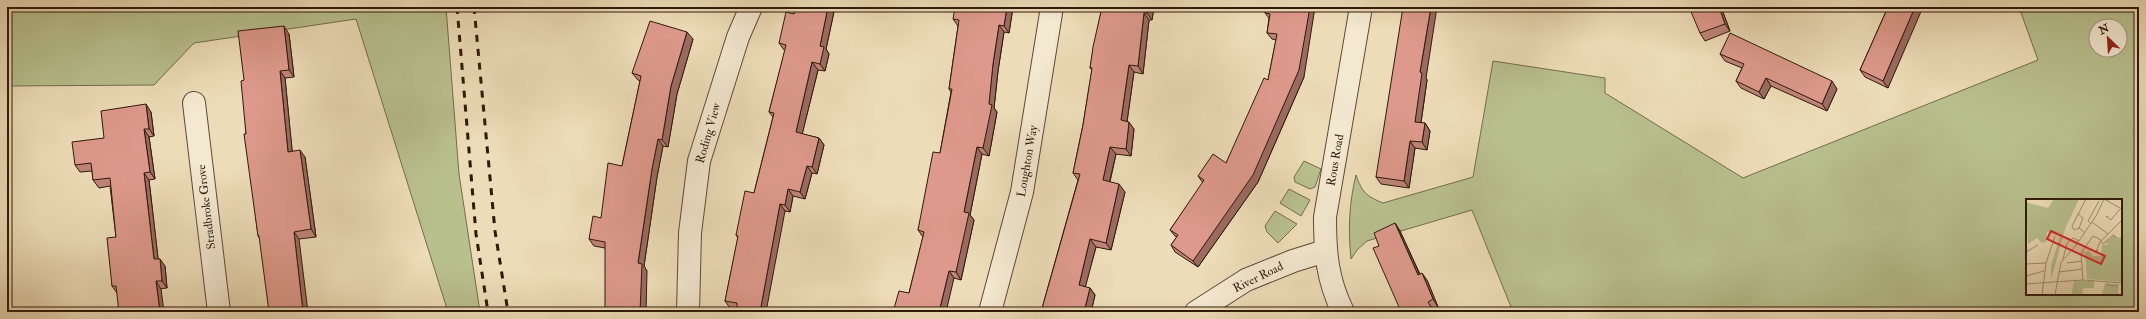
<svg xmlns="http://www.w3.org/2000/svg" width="2146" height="319" font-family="'IM FELL Double Pica',serif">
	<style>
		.green { fill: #b8c08e; stroke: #746c4d; fill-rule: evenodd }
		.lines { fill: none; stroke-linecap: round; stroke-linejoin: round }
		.minor-casing { stroke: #5f4a37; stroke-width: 24 }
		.minor { stroke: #f3e8d0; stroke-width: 22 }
		.rail { stroke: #30190c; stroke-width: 3; stroke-dasharray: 7 7; stroke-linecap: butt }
		.wall { fill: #be8478; stroke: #30190c }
		.shaded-wall { fill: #9b6b61; stroke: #30190c }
		.building { fill: #dd998b; stroke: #30190c }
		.labels { text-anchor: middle; stroke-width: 3; stroke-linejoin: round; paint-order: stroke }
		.street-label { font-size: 12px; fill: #30190c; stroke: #f3e8d0 }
		.inset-road { fill: none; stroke: #a18e73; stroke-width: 1 }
		.view { fill: #d62828; fill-opacity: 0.15; stroke: #d62828; stroke-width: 2 }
		.inset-edge { fill: none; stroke: #30190c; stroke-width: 2 }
	</style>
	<rect width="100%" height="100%" fill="#ecdcb7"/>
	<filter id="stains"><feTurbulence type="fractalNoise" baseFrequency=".005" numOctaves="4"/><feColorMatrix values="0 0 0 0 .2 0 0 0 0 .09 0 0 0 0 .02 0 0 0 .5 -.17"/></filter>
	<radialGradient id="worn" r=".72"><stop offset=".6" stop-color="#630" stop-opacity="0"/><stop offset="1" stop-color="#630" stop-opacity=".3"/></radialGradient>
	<path class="green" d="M7,7H446L459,174L480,312H448L356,19L194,43L154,85L7,86Z
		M2019,7H2139V312H1513L1472,210L1367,241L1357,250L1351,259C1348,230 1349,203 1356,175C1362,192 1366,196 1383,203L1473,177L1493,61L1605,78V93L1743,178L2038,60ZM2096,26H2120V50H2096ZM2027,200H2121V294H2027Z
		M1304,161L1321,169L1315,187L1310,189L1295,182L1294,177Z
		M1289,189L1310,200L1301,216L1280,203Z
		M1275,211L1297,224L1278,243L1267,232L1265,226Z"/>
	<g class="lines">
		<g class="minor-casing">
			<path id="minor" d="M194,103L219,312
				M688,312L690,233L699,161L738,37L751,7
				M990,312L1022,192L1052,7
				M1196,312L1246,280L1293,261L1325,251
				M1343,312C1327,279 1325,253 1325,217L1361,7"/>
		</g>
		<use href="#minor" class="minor"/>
		<path class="rail" d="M457,7L476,234L488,312
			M474,7L495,231L508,312"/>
	</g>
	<path class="wall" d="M700,7H714V9Z
		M796,7H835L826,49L829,54L825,71L818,70L802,134L819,138L824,145L817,174L812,173L805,199L793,196L790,212L785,211L737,310L730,308L725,301L738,238L736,235L754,193L773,117L769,112L785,51L784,50L779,43L794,14Z
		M1013,7L1009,33L1004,32L998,71L994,108L997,112L989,156L982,154L970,215L974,220L961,280L954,278L909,293L923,237L918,230L940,153L951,92L949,89L958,26L953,19Z
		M1102,7H1154L1152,20H1149L1143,74L1134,72L1127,122L1134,129L1131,156L1116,154L1110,182L1125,192L1111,250L1096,247L1085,287L1090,288L1095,295L1091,312H1041L1078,180L1073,173L1083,125L1092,70L1090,68Z
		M1266,7L1304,77L1258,182L1198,267L1175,252L1171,245L1177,237L1175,236L1170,230L1203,183L1198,176L1226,163L1268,80L1276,40L1272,39L1267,33L1269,18L1265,13Z
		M1721,7L1730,31L1705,41L1700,33Z
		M1888,7V88L1865,77L1860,70Z
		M289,34L294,77L285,78L292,151L305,157L316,237L299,239H260L258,236L246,134L244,80Z
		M693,39L677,94L668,147L663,146L657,177L644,266L647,271L605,248L594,246L589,239L601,218L622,166L640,81L638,80L632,73Z
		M1720,54L1837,89L1827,111L1771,86L1764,99L1741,88L1736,81L1742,68L1725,61Z
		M1426,78L1427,80L1421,123H1425L1430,131L1427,150L1415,148L1409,188L1381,184L1376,177Z
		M151,112L154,136L149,137L155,179L149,180L158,259L165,266L167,288L117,293L112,286L116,237L110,186L99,188L93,180L92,171L80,172L75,165L104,138Z
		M1395,223L1400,231L1420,274L1427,280L1438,307L1433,309L1379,246Z"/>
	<path class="shaded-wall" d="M828,7H835L826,49L829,54L825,71L820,64V46Z
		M1007,7H1013L1009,33L1004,26Z
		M1148,7H1154L1152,20L1147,13Z
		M1310,7H1315L1304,77L1258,182L1198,267L1193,261Z
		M1431,7H1437L1426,78L1427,80L1420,129L1415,122L1420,72Z
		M1719,7H1721L1730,31L1725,24Z
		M1915,7H1923L1888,88L1883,81Z
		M1144,13L1149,20L1143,74L1138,66Z
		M999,25L1004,32L998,71L994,108L997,112L989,156L983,148L993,64Z
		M284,26L289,34L294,77L289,70Z
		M687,32L693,39L677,94L668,147L662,140L671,86Z
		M812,62L818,70L801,139L796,132Z
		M1129,65L1134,72L1126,128L1121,120Z
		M280,71L285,78L293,159L288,152Z
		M1766,78L1771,86L1764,99L1759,92Z
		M1832,81L1837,89L1827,111L1822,104Z
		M146,104L151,112L154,136L149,129Z
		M1129,122L1134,129L1131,156L1126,149Z
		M1425,123L1430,131L1427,150L1422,142Z
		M144,129L149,137L155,179L150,172Z
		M819,138L824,145L817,174L812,167Z
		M658,139L663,146L657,177L644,266L647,271L646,312H640L638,263L652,169Z
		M1410,141L1415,148L1409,188L1404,181Z
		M977,147L982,154L970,215L974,220L961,280L956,272L964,212Z
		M1110,147L1116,154L1108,188L1103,180Z
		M300,150L305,157L316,237L311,229Z
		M807,166L812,173L805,199L800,192Z
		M144,173L149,180L159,266L154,259Z
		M1119,184L1125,192L1111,250L1106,243Z
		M788,189L793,196L790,212L785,205Z
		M780,204L785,211L766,312H760Z
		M1395,223L1400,231L1423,282L1418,275Z
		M294,232L299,239L308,312H303Z
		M1090,239L1096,247L1084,292L1079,285Z
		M160,259L165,266L167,288L162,281Z
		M949,271L954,278L946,312H939Z
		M1422,273L1427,280L1438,307L1433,299Z
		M156,281L161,289L164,312H160Z
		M1090,288L1095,295L1091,312H1084Z"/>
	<path class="building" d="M796,7H828L820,46L824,47L820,64L812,62L796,132L819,138L812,167L807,166L800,192L788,189L785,205L780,204L760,312H737V303L725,301L738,236L736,235L745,191L754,193L774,113L769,112L786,45L779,43L786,12L794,14Z
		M955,7H1007L1004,26L999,25L993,64L989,104L992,105L983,148L977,147L964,212L969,213L956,272L949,271L939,312H893L899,291L909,293L924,232L918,230L933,152L940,153L952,89H949L959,20L953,19Z
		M1102,7H1148L1147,13H1144L1138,66L1129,65L1121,120L1129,122L1126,149L1110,147L1103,180L1119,184L1106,243L1090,239L1079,285L1090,288L1084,312H1041L1080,174L1073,173L1083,125L1092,68H1090L1093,47Z
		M1266,7H1310L1299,70L1253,175L1193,261L1171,245L1178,235L1170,230L1204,180L1198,176L1213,154L1226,163L1264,78L1268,80L1277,34L1267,33L1270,14L1265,13Z
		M1403,7H1431L1420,72L1422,73L1415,122L1425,123L1422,142L1410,141L1404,181L1376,177Z
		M1689,7H1719L1725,24L1700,33Z
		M1888,7H1915L1883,81L1860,70Z
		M650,21L687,32L671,86L662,140L658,139L652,169L638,263L642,264L640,312H605V242L589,239L593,216L601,218L608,163L622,166L641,76L632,73Z
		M284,26L289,70L280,71L288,152L300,150L311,229L294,232L303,312H269L259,236H258L244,134H246L241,81L244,80L238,31Z
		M1730,33L1832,81L1822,104L1766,78L1759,92L1736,81L1744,64L1720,54Z
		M146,104L149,129H144L150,172L144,173L154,259H160L162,281H156L160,312H119L116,286H112L107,238L116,237L110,178L93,180L91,163L75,165L72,142L104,138L101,111Z
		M1395,223L1418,275L1422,273L1433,299L1428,302L1434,312H1401L1399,307L1373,248L1379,246L1374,233Z
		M1281,309L1283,312H1276Z"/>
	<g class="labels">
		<g class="street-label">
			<text transform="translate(708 133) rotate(-74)" y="4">Roding View</text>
			<text transform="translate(1335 160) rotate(-80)" y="4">Rous Road</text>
			<text transform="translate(1027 161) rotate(-80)" y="4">Loughton Way</text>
			<text transform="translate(206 207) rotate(-97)" y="4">Stradbroke Grove</text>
			<text transform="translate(1258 277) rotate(-26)" y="4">River Road</text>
		</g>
	</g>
	<g transform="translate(2026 199)">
		<rect width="96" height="96" fill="#ecdcb7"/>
		<path d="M28,0H53L39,30L25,81V67L34,37L21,33L20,43L16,44L11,39L2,45L0,3L22,9ZM88,36L91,39L96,38V83L61,80L59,55L56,54L57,52L60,54L62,51L67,57H75L76,46L84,45L79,44ZM48,82H68V89H57L56,96L46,95L47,86L45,83L48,86ZM79,84L93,85L92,95L96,96H76Z" fill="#b8c08e"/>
		<path class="inset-road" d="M78,0L96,10M52,15L57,19L53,29L59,34M82,18L80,17L85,21L94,10M66,23L82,35M65,25L62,22L73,2M53,29L48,31L46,27L60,0M75,42L77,45L87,36L91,39M72,51L70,53L74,43L96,21M0,53L12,46M37,60L41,44L47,39L53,42M41,64L56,62M0,65L20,64M33,73L57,70M0,77L18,72M57,81L55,54L67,37L75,41M0,85L57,81L96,84M80,86L92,87M16,96L20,64L29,37M29,96L35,63L48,49L70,17L78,0"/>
		<path class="view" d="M25,32L79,57L75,65L21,40Z"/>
		<rect width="96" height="96" class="inset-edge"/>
	</g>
	<rect width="2146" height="319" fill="none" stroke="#ecdcb7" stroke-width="24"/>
	<rect x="8" y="8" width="2130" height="303" fill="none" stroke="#30190c" stroke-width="2"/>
	<rect x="12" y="12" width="2122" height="295" fill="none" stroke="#30190c"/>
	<g transform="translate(2108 38) rotate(335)"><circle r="19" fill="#f3e8d0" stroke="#a59582"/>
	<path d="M0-3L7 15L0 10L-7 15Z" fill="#8f2418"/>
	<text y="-6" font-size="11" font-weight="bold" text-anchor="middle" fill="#30190c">N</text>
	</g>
	<rect width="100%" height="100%" filter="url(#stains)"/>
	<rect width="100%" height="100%" fill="url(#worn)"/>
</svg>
